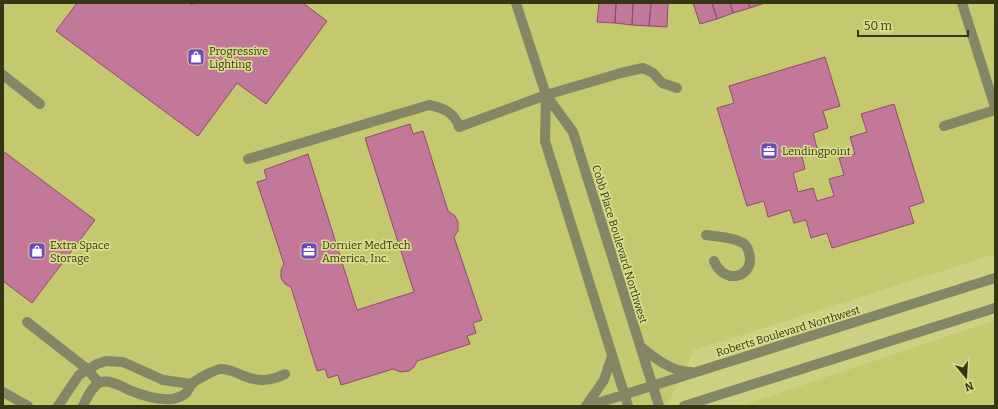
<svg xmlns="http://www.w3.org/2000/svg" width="998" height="409" font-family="Bitter,serif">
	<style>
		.built { fill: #c4c86f }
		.building { fill: #c3789a; stroke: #914a6d }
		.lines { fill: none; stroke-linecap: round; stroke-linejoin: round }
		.minor { stroke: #848666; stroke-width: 10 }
		.labels { text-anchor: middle; stroke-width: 3.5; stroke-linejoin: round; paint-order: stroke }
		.poi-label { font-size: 11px; fill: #353615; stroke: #d9dd8c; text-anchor: start }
		.street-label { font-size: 11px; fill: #353615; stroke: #d9dd8c }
	</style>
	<rect width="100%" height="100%" fill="#ccd080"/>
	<path class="built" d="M3,3H995V254L694,350L667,406H3Z
		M995,320V406H740L994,321Z"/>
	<path class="building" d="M77,3H190L192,5L193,3H303L327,21L266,104L237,83L198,136L56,31Z
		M599,3H616L615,23L597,22Z
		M616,3H633L632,25L615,23Z
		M633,3H651L649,26L632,25Z
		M651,3H668L667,27L649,26Z
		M693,3H712L717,19L700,24Z
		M712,3H730L733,13L717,19Z
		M730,3H748L750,8L733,13Z
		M748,3H765L750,8Z
		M825,57L840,106L823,111L828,128L813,133L817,148L801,153L805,169L793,173L798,192L813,188L817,201L834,196L829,179L844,175L839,158L855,154L850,137L867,132L861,114L894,104L924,202L909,207L914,223L832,248L827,233L811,238L806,220L794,223L790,210L768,217L764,201L747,206L717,108L734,103L729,86Z
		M410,124L413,134L423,131L448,211L455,216L458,222V231L454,237L482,320L473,323L476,333L467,336L470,344L417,361L414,367L409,371L401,372L393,369L341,385L338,375L328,378L325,369L317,371L291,287L285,284L281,278V270L284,264L257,182L267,179L264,170L308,154L357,310L414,292L365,138Z
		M3,151L95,220L32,303L3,281Z"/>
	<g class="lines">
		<path class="minor" d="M516,3L546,95L545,141L628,406
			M962,3L995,107
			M3,75L40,104
			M546,95L573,132L659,406
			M944,126L995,110
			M248,159L429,105C444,108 455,113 459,127L546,95L621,73L643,68L653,73L662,83L677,88
			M706,235C718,237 733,237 743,243C747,245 748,249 749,253C756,276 725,287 714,261
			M27,322L87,369L99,383
			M640,346C654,358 672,372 691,372
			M3,392L28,406
			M58,406L79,375L97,364L106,361L123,362L163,380L192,384
			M83,406C96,378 102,376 129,390C139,394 154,399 164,399C171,400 179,398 185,394C188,392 189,387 192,384C195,380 216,369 221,369C230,369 236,373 244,376C259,382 271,381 285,374
			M586,406L604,380L612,356
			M588,406L995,278
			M684,406L995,308"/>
	</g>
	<defs>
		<g id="shop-square" transform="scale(0.9)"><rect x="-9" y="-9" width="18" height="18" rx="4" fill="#6a4ac3" stroke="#d9dd8c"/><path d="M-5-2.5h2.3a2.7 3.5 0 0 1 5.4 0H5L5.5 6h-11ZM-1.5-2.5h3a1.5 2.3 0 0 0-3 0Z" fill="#fff"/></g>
		<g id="office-square" transform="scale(0.9)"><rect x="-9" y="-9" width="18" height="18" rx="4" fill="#6a4ac3" stroke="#d9dd8c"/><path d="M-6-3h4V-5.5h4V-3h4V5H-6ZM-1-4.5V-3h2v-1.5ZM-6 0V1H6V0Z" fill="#fff"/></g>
	</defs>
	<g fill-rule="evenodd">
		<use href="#shop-square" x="196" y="57"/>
		<use href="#office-square" x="769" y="151"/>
		<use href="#shop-square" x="37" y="251"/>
		<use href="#office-square" x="309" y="251"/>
	</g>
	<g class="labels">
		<g class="poi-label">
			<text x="209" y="55">Progressive<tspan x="209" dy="13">Lighting</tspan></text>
			<text x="782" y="155">Lendingpoint</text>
			<text x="50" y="249">Extra Space<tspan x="50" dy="13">Storage</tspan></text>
			<text x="322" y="249">Dornier MedTech<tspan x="322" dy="13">America, Inc.</tspan></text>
		</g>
		<g class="street-label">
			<text transform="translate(620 244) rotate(73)" y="4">Cobb Place Boulevard Northwest</text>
			<text transform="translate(788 331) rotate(-17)" y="4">Roberts Boulevard Northwest</text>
		</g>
	</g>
	<rect width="998" height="409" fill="none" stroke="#353615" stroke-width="8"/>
	<g transform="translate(966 377) rotate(162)" stroke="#d9dd8c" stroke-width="3" paint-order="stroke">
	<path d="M0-3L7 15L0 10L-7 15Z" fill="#353615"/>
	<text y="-6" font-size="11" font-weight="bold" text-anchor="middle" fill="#353615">N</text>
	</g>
	<path d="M858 30v6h110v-6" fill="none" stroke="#353615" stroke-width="2"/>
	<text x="864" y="30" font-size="12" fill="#353615" stroke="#d9dd8c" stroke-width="3" paint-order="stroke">50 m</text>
</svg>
